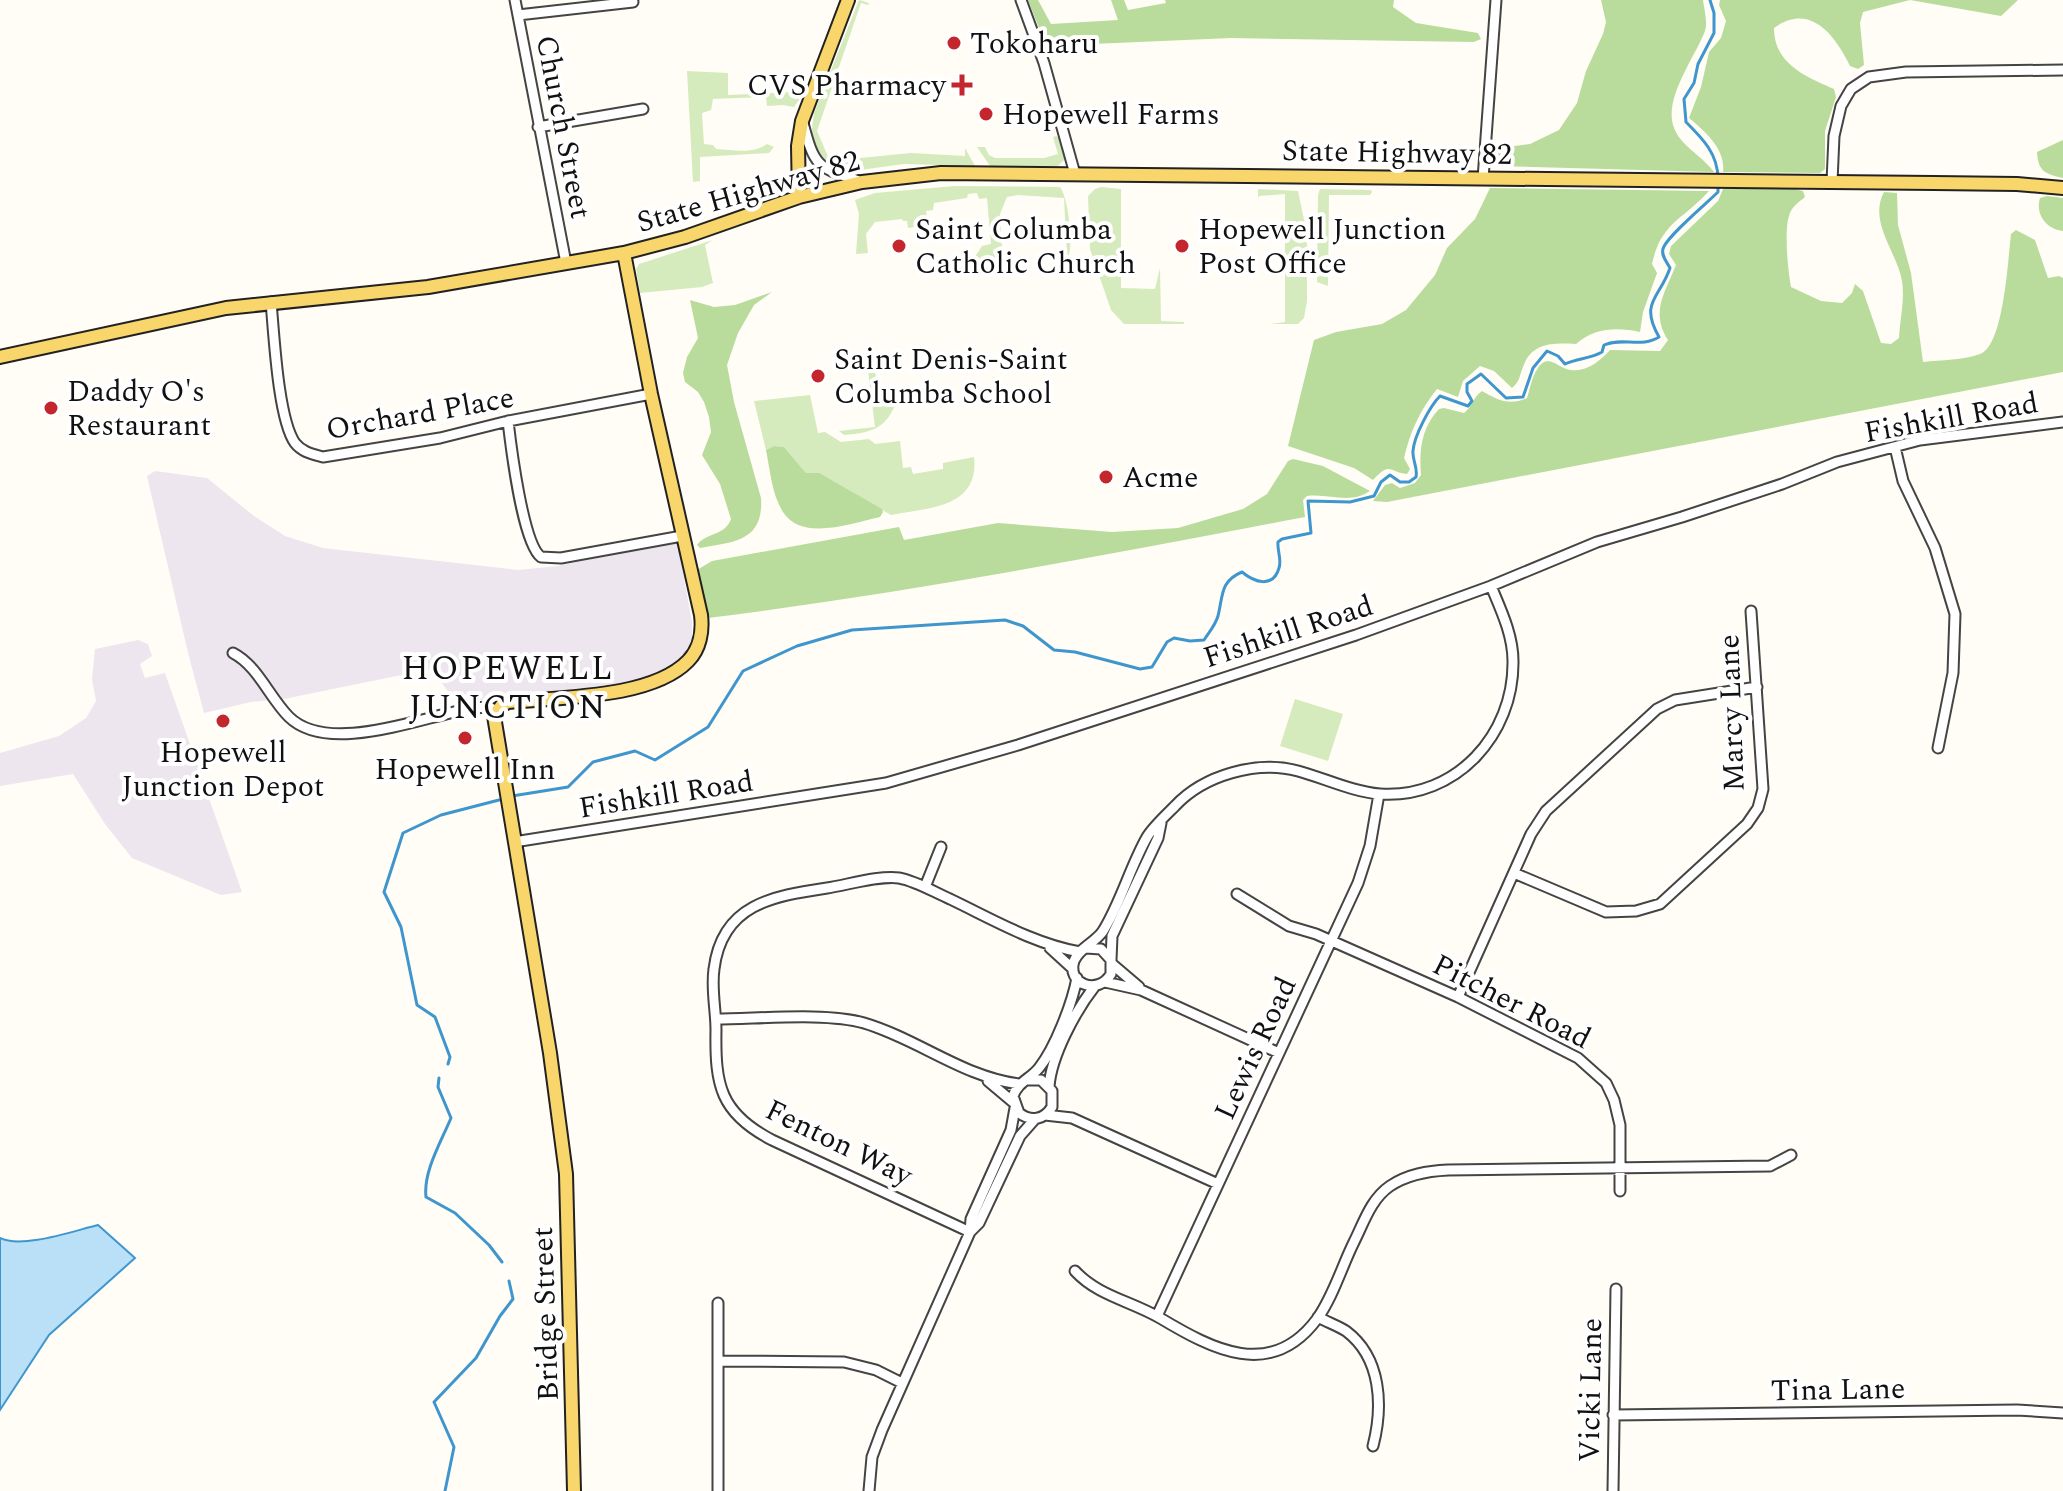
<svg xmlns="http://www.w3.org/2000/svg" width="2063" height="1491" font-family="Spectral,serif">
	<style>
		.industrial { fill: #eee6ef }
		.green { fill: #d5ebbd }
		.forest { fill: #b9dc9c }
		.water { fill: #b9e0f7; stroke: #3f96cf; stroke-width: 2 }
		.lines { fill: none; stroke-linecap: round; stroke-linejoin: round }
		.stream { stroke: #3f96cf; stroke-width: 3 }
		.minor-casing { stroke: #444; stroke-width: 13 }
		.major-casing { stroke: #222; stroke-width: 16 }
		.minor { stroke: #fff; stroke-width: 9 }
		.major { stroke: #f9d66b; stroke-width: 12 }
		.poi-dot { fill: #c4262e; stroke: #fff; stroke-width: 3 }
		.labels { text-anchor: middle; stroke-width: 8; stroke-linejoin: round; paint-order: stroke }
		.poi-label { font-size: 30px; fill: #111; stroke: #fff; text-anchor: start }
		.street-label { font-size: 30px; fill: #111; stroke: #fff }
		.quarter-label { font-size: 34px; letter-spacing: 2px; fill: #111; stroke: #fff }
	</style>
	<rect width="100%" height="100%" fill="#fffdf5"/>
	<path class="industrial" d="M155,471L207,478L254,516L285,536L323,548L518,570L558,566L677,541L692,622V643L683,660L666,670L642,679L601,686L457,703L431,669L284,699L251,702L204,713L188,653L147,476Z
		M138,640L148,644L152,656L140,664L145,678L165,673L242,892L221,895L132,858L105,824L73,774L0,786V753L59,736L86,718L96,701L92,679L95,649Z"/>
	<path class="green" d="M859,0L869,3L868,5L861,3L817,131L830,161L911,153L965,156V148L975,166L904,164L845,172L835,169L818,157L811,137L814,113Z
		M687,71L728,73V95L795,92V96L801,97L794,107L783,105L767,106L766,97L713,99L711,110L702,113L704,144L713,145L716,149C733,150 753,154 767,144L774,147L769,153L700,157V181L693,182Z
		M1056,136L1060,139L1065,159L1058,166H990L977,147H985L989,155L995,158H1044L1058,154L1053,137Z
		M955,186L1060,187C1068,197 1074,246 1068,257C1065,262 1062,263 1058,266L1052,265L1053,257L1067,255L1064,198L1018,195L1007,197L1000,214L1002,247L1005,251L1007,268L974,258L982,246L991,244L987,198L979,199L977,193L968,194L967,198L934,203L933,210L926,211L928,225L908,228L907,221H903L902,219L875,222L866,234L868,253L856,254L859,214L855,200L875,193Z
		M1101,187L1121,189V288L1155,289L1160,268L1161,321L1184,322V324H1124L1111,310L1090,249L1088,196L1095,189Z
		M1258,189L1298,191L1307,234V301L1304,318L1298,324H1270L1285,322V194L1259,196L1258,198Z
		M1320,189L1371,190L1372,192L1370,195H1329L1328,286L1317,282L1318,195Z
		M713,240L705,245L713,283L702,287L640,293L636,269L639,264Z
		M861,354H872L881,406L895,405C885,430 868,433 844,435L839,431L875,427L867,362L847,364L846,356Z
		M810,395L818,433L825,432L841,442L869,439L875,444L900,441L903,468L911,467L913,474L943,469V463L974,457C980,508 927,508 891,515L859,497L806,473L784,447L774,446L766,450L754,401Z
		M1295,699L1343,714L1328,761L1280,746Z"/>
	<path class="forest" d="M1028,0H1038L1051,24L1118,20L1111,0H1124L1128,10L1166,3L1165,0H1394L1393,7L1416,23L1478,33L1481,39L1474,42L1231,38L1046,46Z
		M1601,0H1703C1704,10 1708,21 1705,31C1695,57 1665,96 1673,125C1679,146 1702,155 1714,172L1499,166L1493,160L1492,149L1530,144L1559,130L1577,103L1586,71L1603,34L1606,22Z
		M1720,0H2018L2001,16L1910,0L1863,12L1860,23L1864,65L1858,69L1850,66C1835,35 1810,2 1774,28C1774,64 1806,77 1834,89L1836,97L1825,131V169L1820,173L1723,172C1726,150 1706,132 1689,118L1701,87L1709,52L1721,38L1726,21L1719,5Z
		M2063,140V178C2045,174 2038,171 2037,152Z
		M1490,188L1709,191C1683,220 1661,222 1652,264L1657,273L1643,312L1640,332C1617,327 1594,328 1576,344C1553,343 1532,342 1523,367C1519,377 1520,381 1512,388L1494,371L1480,366L1463,381L1458,397L1437,389C1420,410 1410,432 1404,458L1410,469L1407,474C1388,472 1391,461 1373,480L1354,468L1288,446L1314,340L1336,332L1382,324L1406,310L1435,275L1447,248L1475,219Z
		M1789,188L1803,191L1805,197C1799,202 1791,207 1789,216C1784,232 1788,270 1791,287L1821,301L1842,303L1852,293L1855,284L1863,291L1881,343L1891,344L1899,338C1900,319 1905,299 1902,281C1897,252 1868,222 1884,192L1897,193L1898,225L1911,273L1923,362C1941,360 1964,360 1980,354C2004,346 2008,258 2011,234L2016,230L2035,240L2048,278L2059,276L2063,278V372L1387,502L1373,501L1385,485L1392,483L1400,488L1415,483L1421,475C1419,451 1421,428 1439,409L1444,408L1464,413C1473,406 1473,397 1482,391C1498,400 1509,406 1527,398C1530,389 1532,376 1538,368C1548,352 1559,369 1571,370C1587,372 1600,361 1610,350L1660,351L1668,340C1650,312 1665,293 1676,265L1669,254L1671,246L1718,201L1723,189Z
		M2047,196L2063,198V231C2046,229 2035,214 2040,198Z
		M772,292L754,305L738,333L727,365L734,402L761,498C764,541 734,542 700,548L697,545C707,532 725,536 731,519L720,484L702,455L711,432L709,417L704,402L698,392L685,382L683,373L687,357L698,338L690,300L714,307L735,305Z
		M774,446L784,447L806,473H819L882,509L883,512L880,517C852,523 802,542 783,512C772,495 770,470 766,450Z
		M1293,459L1323,466L1370,491C1350,505 1329,493 1307,496L1303,500L1305,517C1106,555 908,593 708,618L697,577V570L712,561L899,527L904,540L998,523L1112,532L1178,528L1243,509L1267,494L1288,461Z"/>
	<path class="water" d="M98,1225L135,1258L49,1335L0,1410V1238C22,1249 73,1231 98,1225Z"/>
	<g class="lines">
		<path class="stream" d="M1710,0L1714,13V33L1698,64L1694,83L1684,99L1686,122C1703,139 1718,154 1718,179
			M512,796L568,787L593,762L635,751L655,760L708,727L743,671L797,646L852,630L1005,620L1023,626L1054,650L1075,652L1140,669L1152,667L1167,642L1174,638L1190,641L1204,640C1209,632 1215,626 1218,616C1223,596 1220,581 1242,572C1254,582 1273,589 1279,568C1282,559 1277,551 1278,542L1282,539L1311,533L1308,501L1350,502L1374,496L1381,482L1390,475L1400,482H1409L1416,477C1418,467 1412,460 1413,451C1414,436 1430,406 1440,396L1468,406L1472,401L1467,392V384L1481,374L1506,398L1523,397L1533,368L1547,351L1558,356L1565,364C1578,358 1590,359 1602,352L1604,345C1622,337 1642,348 1659,337C1639,302 1660,298 1670,268C1667,262 1661,256 1663,249C1665,238 1707,203 1718,192V187
			M448,1064L450,1057L435,1017L417,1005L401,927L384,892L403,833L441,815L499,800
			M439,1078L438,1087L451,1118C441,1142 423,1172 426,1197L455,1213L489,1245L502,1262
			M445,1491L454,1447L434,1402L476,1358L500,1316L513,1299L509,1281"/>
		<g class="minor-casing">
			<path id="minor" d="M515,0L566,263
				M1021,0L1044,63L1075,174
				M518,15L633,2
				M803,123C815,169 818,167 862,182
				M538,127L643,109
				M1483,179L1496,0
				M1832,182L1834,136L1841,106L1851,89L1869,77L1906,72L2063,70
				M271,302C274,334 278,419 295,443C302,452 312,454 323,457L440,438L508,421L651,394
				M508,421C511,447 523,544 541,557L561,558L682,536
				M1895,447L1903,481L1935,548L1955,614L1953,673L1938,748
				M233,653C258,666 269,697 289,717C329,756 424,716 473,708L489,707L497,711
				M514,842L886,783L1018,745L1356,635L1491,586L1597,542L1682,517L1782,484L1837,462L1920,440L2063,422
				M1514,873L1606,912L1636,911L1660,904L1747,824L1758,808L1763,789L1751,611
				M925,887L941,847
				M1237,894L1289,926L1316,934L1458,997L1578,1058L1606,1083L1614,1100L1620,1125V1191
				M1050,948L1073,969
				M1086,948L1101,949L1111,960V974C1098,996 1066,984 1074,961C1079,948 1096,942 1103,931C1121,902 1130,867 1147,837C1152,828 1167,814 1175,806C1204,775 1257,760 1298,771C1324,778 1353,792 1380,794C1456,799 1514,735 1513,661C1513,635 1501,610 1491,586
				M1111,960L1112,936L1158,838L1161,823
				M1112,964L1139,987
				M1105,982L1141,990L1279,1053
				M1458,997L1531,834L1546,811L1657,709L1675,700L1757,687
				M716,1019C757,1019 827,1012 864,1023C918,1039 963,1077 1019,1084
				M1026,1080H1041L1052,1091V1107C1044,1120 1031,1122 1019,1113L1013,1096C1018,1082 1030,1079 1039,1068C1055,1048 1072,1004 1077,978
				M988,1081L1013,1102
				M1049,1087C1051,1056 1076,1010 1095,986
				M1045,1115L1072,1118L1218,1184
				M970,1232L772,1140C720,1113 715,1085 716,1030C716,1010 711,989 714,969C722,904 773,896 827,888C847,885 880,875 899,878C916,881 934,892 950,899C992,919 1034,944 1080,952
				M970,1232L979,1223L1020,1136L1035,1119
				M1075,1271C1098,1296 1131,1301 1160,1318C1212,1349 1271,1381 1317,1319C1333,1297 1342,1266 1354,1242C1364,1222 1371,1199 1390,1186C1408,1174 1428,1171 1448,1170L1770,1166L1791,1155
				M718,1303V1491
				M1157,1316L1358,883L1370,846L1379,794
				M1318,1317C1327,1322 1338,1326 1346,1331C1382,1358 1383,1407 1373,1446
				M719,1361L844,1362L876,1370L902,1383
				M1613,1415L2017,1410L2063,1413
				M869,1491L872,1457L882,1430L970,1232L971,1219L1011,1130L1015,1108
				M1613,1491L1616,1289"/>
		</g>
		<g class="major-casing">
			<path id="major" d="M799,197L798,146L802,121L848,0
				M0,357L226,308L428,287L624,253L685,237L799,197L862,182L941,173L1934,183L2017,184L2063,188
				M574,1491L566,1174L550,1053L494,716L502,705L508,702C558,697 651,699 688,661C700,649 703,631 701,615L651,394L624,253"/>
		</g>
		<use href="#minor" class="minor"/>
		<use href="#major" class="major"/>
	</g>
	<g class="poi-dot">
		<circle cx="954" cy="43" r="8"/>
		<path d="M958 73h8v8h8v8h-8v8h-8v-8h-8v-8h8z"/>
		<circle cx="986" cy="114" r="8"/>
		<circle cx="899" cy="246" r="8"/>
		<circle cx="1182" cy="246" r="8"/>
		<circle cx="818" cy="376" r="8"/>
		<circle cx="51" cy="408" r="8"/>
		<circle cx="1106" cy="477" r="8"/>
		<circle cx="223" cy="721" r="8"/>
		<circle cx="465" cy="738" r="8"/>
	</g>
	<g class="labels">
		<g class="poi-label">
			<text x="970" y="53">Tokoharu</text>
			<text x="946" y="95" text-anchor="end">CVS Pharmacy</text>
			<text x="1002" y="124">Hopewell Farms</text>
			<text x="915" y="239">Saint Columba<tspan x="915" dy="34">Catholic Church</tspan></text>
			<text x="1198" y="239">Hopewell Junction<tspan x="1198" dy="34">Post Office</tspan></text>
			<text x="834" y="369">Saint Denis-Saint<tspan x="834" dy="34">Columba School</tspan></text>
			<text x="67" y="401">Daddy O's<tspan x="67" dy="34">Restaurant</tspan></text>
			<text x="1122" y="487">Acme</text>
			<text x="223" y="762" text-anchor="middle">Hopewell<tspan x="223" dy="34">Junction Depot</tspan></text>
			<text x="465" y="779" text-anchor="middle">Hopewell Inn</text>
		</g>
		<g class="street-label">
			<text transform="translate(564 127) rotate(79)" y="10">Church Street</text>
			<text transform="translate(1397 152) rotate(1)" y="10">State Highway 82</text>
			<text transform="translate(748 191) rotate(-16)" y="10">State Highway 82</text>
			<text transform="translate(420 413) rotate(-10)" y="10">Orchard Place</text>
			<text transform="translate(1951 417) rotate(-10)" y="10">Fishkill Road</text>
			<text transform="translate(1288 631) rotate(-18)" y="10">Fishkill Road</text>
			<text transform="translate(1731 713) rotate(-92)" y="10">Marcy Lane</text>
			<text transform="translate(666 794) rotate(-9)" y="10">Fishkill Road</text>
			<text transform="translate(1512 1001) rotate(27)" y="10">Pitcher Road</text>
			<text transform="translate(1255 1048) rotate(-65)" y="10">Lewis Road</text>
			<text transform="translate(839 1142) rotate(26)" y="10">Fenton Way</text>
			<text transform="translate(545 1314) rotate(-92)" y="10">Bridge Street</text>
			<text transform="translate(1838 1389) rotate(-1)" y="10">Tina Lane</text>
			<text transform="translate(1590 1390) rotate(-89)" y="10">Vicki Lane</text>
		</g>
		<g class="quarter-label">
			<text x="508" y="679">HOPEWELL<tspan x="508" dy="39">JUNCTION</tspan></text>
		</g>
	</g>
</svg>
